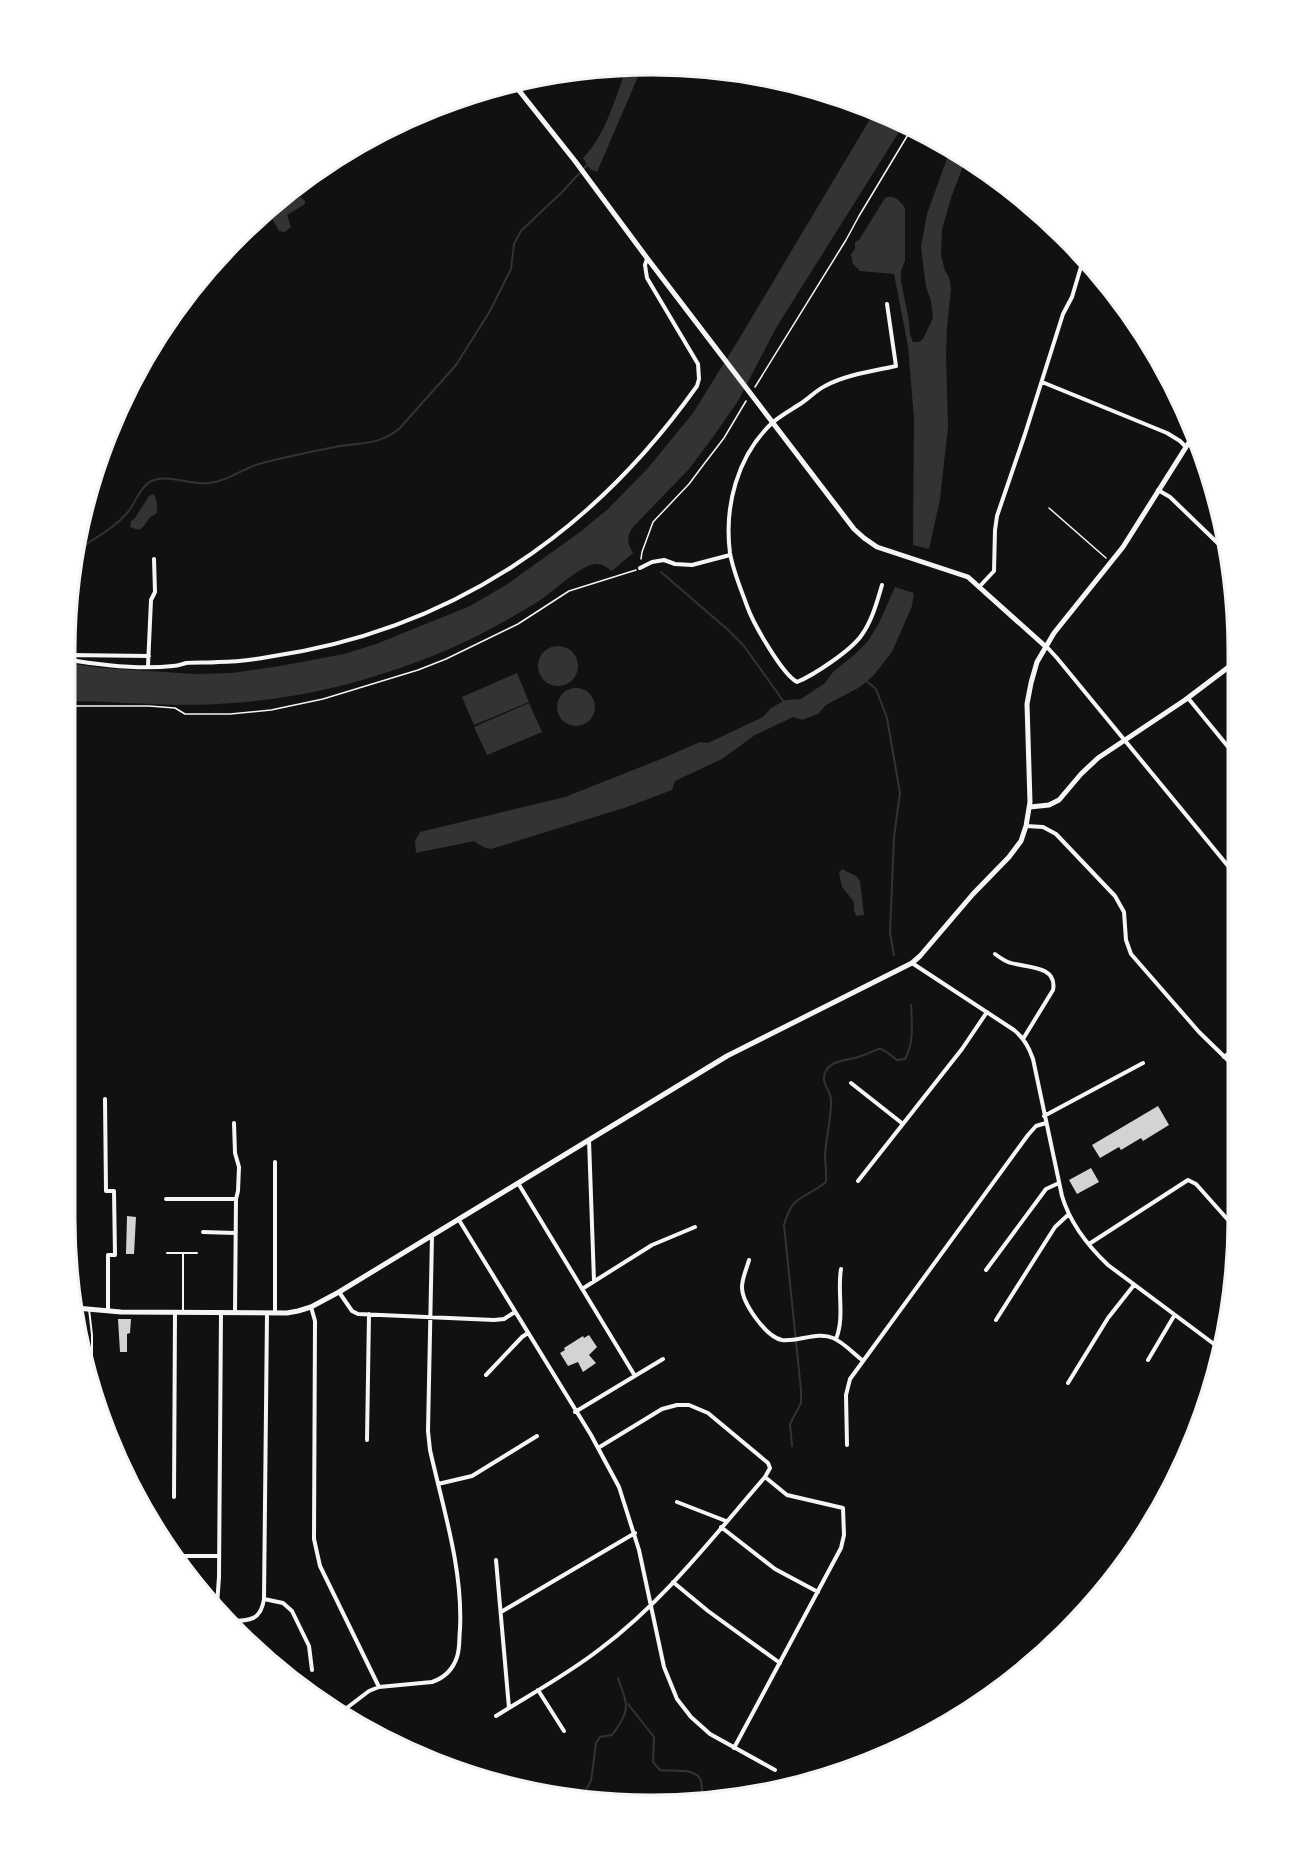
<svg xmlns="http://www.w3.org/2000/svg" width="1303" height="1870" font-family="Arial,sans-serif">
	<style>
		.water { fill: #333 }
		.lines { fill: none; stroke-linecap: round; stroke-linejoin: round }
		.stream { stroke: #333; stroke-width: 2 }
		.building { fill: #d3d3d3 }
		.path { stroke: #f5f5f5; stroke-width: 1.5 }
		.service { stroke: #f5f5f5; stroke-width: 2 }
		.minor { stroke: #f5f5f5; stroke-width: 4 }
		.tertiary { stroke: #f5f5f5; stroke-width: 5 }
		.secondary { stroke: #f5f5f5; stroke-width: 5 }
		.rim { fill: none; stroke: #f5f5f5; stroke-width: 3 }
	</style>
	<rect width="100%" height="100%" fill="#111"/>
	<path class="water" d="M643,65L597,172L590,169L583,158C607,133 615,98 627,67Z
		M876,109L904,124L776,328L738,401L713,437L689,469L633,527C626,537 627,542 633,553L612,571C605,566 600,562 591,565C575,570 554,591 539,601C510,619 479,636 447,650C378,679 307,698 232,703C177,708 120,701 65,701V663L103,668L196,674L232,673L280,666L344,654L376,644L470,606L506,585L580,532L608,509L648,468L693,413L739,339Z
		M949,153L962,158L965,161L952,195L942,229L941,255L945,271L949,277L951,289L947,327L946,355L948,427L940,499L929,549L913,545L914,419L908,346L894,274L860,271L853,264L851,254L855,249V242L859,240L885,198C894,194 900,201 905,208V261L901,271V281L909,321L910,334L913,342H919L923,339L933,318L931,301L926,287L921,247L927,214Z
		M301,197L305,201V204L287,215L291,227L285,232L279,231L269,213C274,208 277,209 283,207C289,204 293,199 301,197Z
		M153,494C157,497 158,509 156,514C146,517 147,526 139,530L130,527L131,521L135,518L149,496Z
		M895,587L914,593L912,606L892,652L873,676L860,687L826,705L818,714L802,720L793,717L755,735L722,759L675,781L672,790L627,807L491,849L483,847L474,841L416,853L415,841L420,832L565,797L661,759L700,742L708,743L763,717L771,708L785,700L801,699L825,683L833,672L854,655L868,641L879,623Z
		M538 666a20 20 0 1 1 40 0a20 20 0 1 1-40 0Z
		M517,673L529,702L474,725L462,697Z
		M557 707a19 19 0 1 1 38 0a19 19 0 1 1-38 0Z
		M529,703L542,732L487,755L474,727Z
		M842,869L856,876L860,881L864,915L856,916L854,910V902L842,887L839,873Z"/>
	<g class="lines">
		<path class="stream" d="M74,553C92,539 114,529 128,512C136,502 141,484 154,480C171,475 191,485 208,483C226,482 242,469 259,464C284,457 310,452 335,447C361,442 377,446 399,429L456,365L490,311L511,269L514,244L521,231L562,192L588,164
			M661,572L727,629L744,646L784,702
			M864,679L876,689L887,718L900,793L894,837L890,933L894,955
			M792,1446L790,1424L801,1403V1390L784,1225C793,1193 804,1200 826,1182C827,1173 825,1164 825,1155C826,1137 832,1116 831,1099C830,1090 821,1083 825,1073C830,1059 849,1061 861,1056C884,1048 876,1044 897,1060L905,1059C914,1044 912,1022 911,1005
			M628,1704L654,1737L653,1762L660,1770C672,1772 697,1767 701,1781C702,1786 702,1792 703,1796
			M580,1800L591,1781L596,1743L600,1737L612,1735C631,1710 628,1706 618,1678"/>
	</g>
	<path class="building" d="M1158,1106L1169,1125L1143,1141L1141,1138L1121,1150L1119,1147L1100,1158L1092,1145Z
		M1091,1168L1099,1182L1077,1194L1069,1180Z
		M127,1216L136,1217L134,1254H126Z
		M118,1319H131L130,1333L127,1334V1352H120Z
		M589,1335L597,1347L589,1355L596,1363L583,1372L578,1362L568,1366L560,1353L565,1350L564,1348L583,1336L584,1338Z"/>
	<g class="lines">
		<path class="path" d="M755,387L846,240L859,216L912,128
			M1049,508L1106,558
			M641,559L642,552L653,522L689,484L704,464L724,438L746,401
			M65,706H149L175,708L185,714H230L271,710L323,699L418,670L446,659L518,624L569,591L636,570"/>
		<path class="service" d="M1232,606L1234,609
			M167,1253H197
			M183,1253V1310
			M89,1309L92,1335V1359L102,1410"/>
		<path class="minor" d="M1042,382L1167,433L1180,441L1186,447
			M1158,490L1170,497L1229,554
			M640,568L652,562L664,560L675,564L692,565L730,555
			M882,585C877,602 872,621 861,636C850,651 814,675 797,682C782,674 753,623 747,606C741,589 733,571 730,553C724,507 737,456 772,423C781,415 793,409 803,402C810,397 817,390 825,386C845,375 873,371 896,366L887,304
			M980,586L994,571L995,530L997,516L1025,434L1063,314L1072,297L1083,260
			M1046,646L1057,658L1238,878
			M65,657L68,655L149,656
			M65,659C99,665 138,670 173,666C178,666 182,664 186,663C197,662 208,663 218,662C235,662 252,660 268,657C450,631 592,534 697,386L699,379L698,364L647,278L645,265L647,259
			M148,666L151,600L155,592L154,559
			M1188,698L1238,759
			M1026,826L1043,827L1056,834L1115,896L1124,912L1126,940L1131,954L1199,1032L1238,1070
			M995,954C999,957 1003,960 1008,962C1023,968 1058,964 1053,990L1023,1039
			M912,963L1014,1030C1024,1038 1029,1047 1033,1059L1062,1196C1070,1223 1088,1246 1108,1265L1222,1350
			M1224,1057L1238,1046
			M851,1083L903,1124
			M105,1099L106,1191H114L115,1255H108V1311
			M1044,1116L1143,1063
			M234,1123L235,1153L239,1167L238,1191L236,1199L235,1312
			M589,1140L594,1281
			M275,1162V1313
			M858,1181L962,1049L987,1012
			M518,1183L635,1376
			M166,1199H236
			M459,1220L591,1435L619,1487L639,1550L664,1667L677,1699L691,1717L710,1734L775,1770
			M203,1232L235,1233
			M1089,1244L1188,1180L1196,1184L1237,1230
			M749,1260C747,1268 742,1278 742,1287C742,1303 766,1337 782,1340C798,1342 818,1331 833,1338C843,1342 853,1353 862,1360
			M986,1270L1046,1189L1059,1183
			M582,1289L652,1245L695,1227
			M339,1292L352,1311L358,1314L494,1320L504,1319L515,1312
			M311,1307L315,1321L314,1539L320,1566L379,1687
			M996,1320L1055,1227L1069,1214
			M836,1339C845,1317 837,1293 841,1269
			M1148,1360L1174,1316
			M486,1375L522,1337L528,1333
			M1068,1383L1108,1318L1134,1285
			M575,1412L663,1359
			M367,1440L369,1314
			M847,1445L846,1395L850,1379L1028,1135L1036,1126L1046,1123
			M438,1484L472,1476L537,1436
			M174,1497L175,1312
			M677,1502L726,1521
			M721,1527L775,1569L818,1592
			M173,1556H219
			M496,1560L509,1708
			M673,1582L708,1611L780,1663
			M264,1599L283,1603L292,1611L309,1646L312,1670
			M217,1605L219,1577L221,1312
			M501,1612L635,1533
			M230,1621C250,1621 261,1620 264,1599L267,1313
			M538,1690L564,1731
			M344,1710L369,1691L379,1687L432,1682C444,1678 453,1669 457,1657C460,1648 459,1638 460,1629C463,1569 443,1508 430,1450L428,1431L432,1236
			M496,1716C531,1694 568,1674 600,1649C664,1601 713,1537 765,1477L770,1468L768,1463L708,1413L689,1405H677L662,1409L598,1448
			M734,1748L841,1548L844,1535L843,1508L787,1495L765,1477"/>
		<path class="tertiary" d="M513,83L575,161L647,258L854,529L864,538L877,547L968,577L1045,646"/>
		<path class="secondary" d="M1030,807L1049,805L1059,800L1081,774L1098,758L1185,700L1238,660
			M76,1308L121,1312L287,1313L298,1311L311,1307L339,1292L727,1056L912,963L920,956L973,894L1009,857L1021,841L1026,826L1030,802L1027,704L1031,683L1037,662L1054,633L1123,547L1193,436"/>
	</g>
	<path d="M0 0H1303V1870H0ZM651 75H652A576 576 0 0 1 1228 651V1219A576 576 0 0 1 652 1795H651A576 576 0 0 1 75 1219V651A576 576 0 0 1 651 75Z" fill="#fff" fill-rule="evenodd"/>
	<path class="rim" d="M651 75H652A576 576 0 0 1 1228 651V1219A576 576 0 0 1 652 1795H651A576 576 0 0 1 75 1219V651A576 576 0 0 1 651 75Z"/>
</svg>
